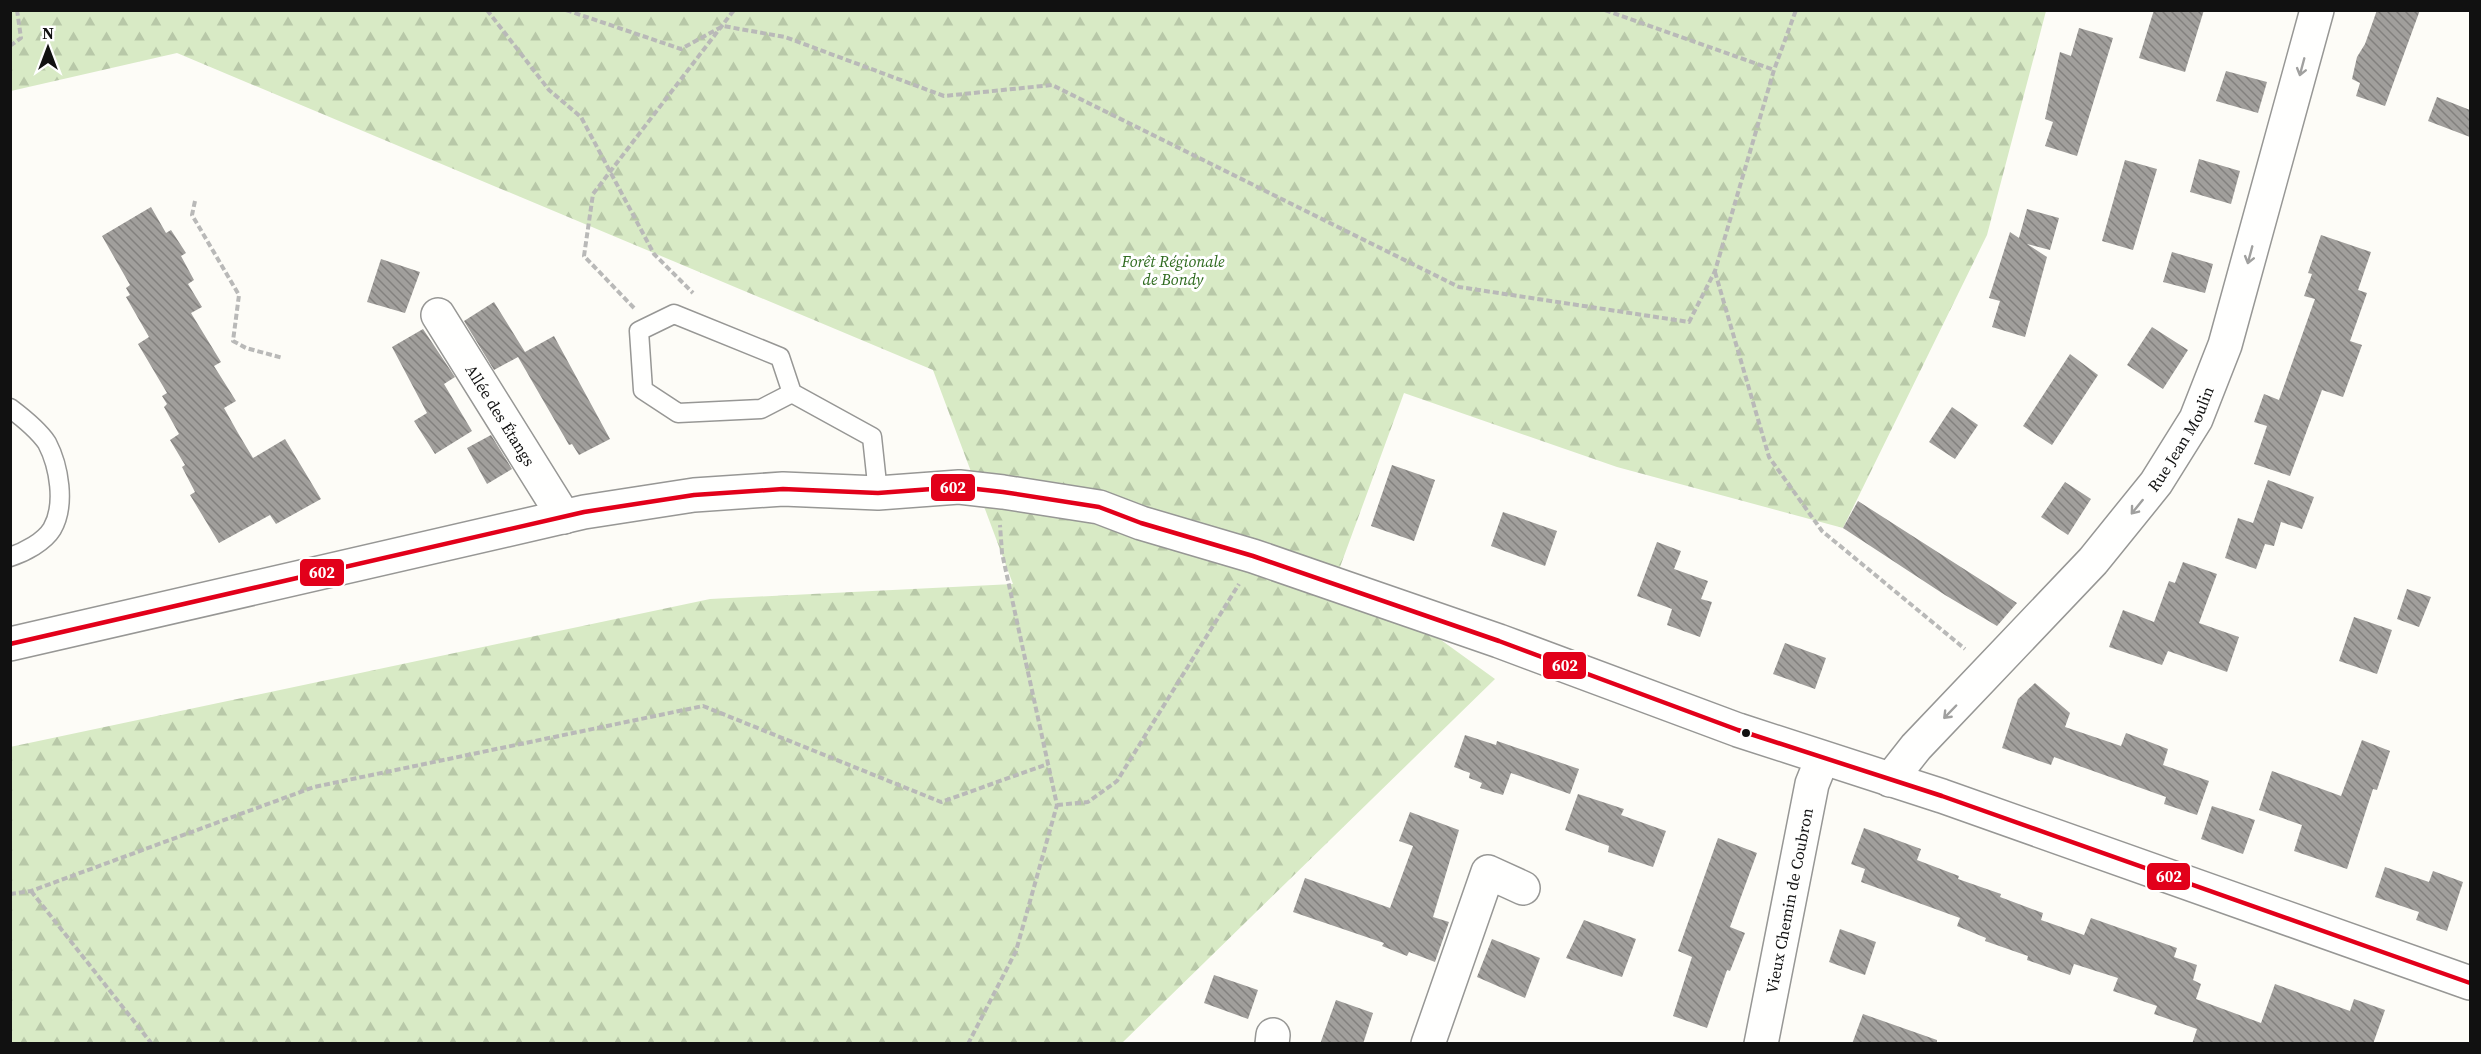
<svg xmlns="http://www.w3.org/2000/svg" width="2481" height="1054" font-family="'Source Serif 4',serif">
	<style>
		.forest { fill: url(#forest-firs) }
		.building { fill: url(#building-back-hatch) }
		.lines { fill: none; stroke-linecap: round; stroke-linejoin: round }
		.service-casing { stroke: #979795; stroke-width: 21 }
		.minor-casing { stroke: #979795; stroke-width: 36 }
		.tertiary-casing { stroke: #979795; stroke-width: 36 }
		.path { stroke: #b9b9b8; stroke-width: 4; stroke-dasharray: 6 3; stroke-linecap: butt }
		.service { stroke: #fffffe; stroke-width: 18 }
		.minor { stroke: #fffffe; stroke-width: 33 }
		.tertiary { stroke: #fffffe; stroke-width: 33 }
		.bus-1-casing { stroke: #fff; stroke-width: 9 }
		.bus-1 { stroke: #e2001a; stroke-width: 4.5 }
		.oneway { stroke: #a0a09f }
		.bus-dot { fill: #111; stroke: #fff; stroke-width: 2 }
		.labels { text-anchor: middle; stroke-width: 6; stroke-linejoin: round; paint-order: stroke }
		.park-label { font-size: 16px; font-style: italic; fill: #2f6b1f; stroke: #fff }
		.street-label { font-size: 16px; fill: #111; stroke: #fff }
		.line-badge { stroke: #fff; stroke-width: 2 }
		.badge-label { font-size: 16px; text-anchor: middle; font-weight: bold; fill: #fff }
	</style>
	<defs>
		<pattern id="forest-firs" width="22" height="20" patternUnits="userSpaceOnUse" patternTransform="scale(1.5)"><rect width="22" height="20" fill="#d8eac5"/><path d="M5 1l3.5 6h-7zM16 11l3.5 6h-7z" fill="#b8c8a8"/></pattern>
		<pattern id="building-back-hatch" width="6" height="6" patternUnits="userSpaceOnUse" patternTransform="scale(1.5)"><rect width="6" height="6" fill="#a19f9c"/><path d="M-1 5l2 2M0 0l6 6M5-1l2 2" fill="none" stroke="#82807e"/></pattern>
	</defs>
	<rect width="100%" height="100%" fill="#fdfcf7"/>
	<path class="forest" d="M11,11H2046L1987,235L1843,528L1617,467L1404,393L1340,567L1495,679L1122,1043H11L10,747L710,599L1013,584L933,370L177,53L11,91Z"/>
	<path class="building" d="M2154,10H2204L2185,72L2139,58Z
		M2377,10H2420L2385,106L2356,96L2360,83L2352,79L2357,57L2365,44Z
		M2079,28L2113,38L2077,156L2045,146L2053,122L2045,119L2060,52L2071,56Z
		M2226,71L2267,82L2258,113L2216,101Z
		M2437,97L2470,110V137L2428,121Z
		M2199,159L2240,171L2231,204L2190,192Z
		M2125,160L2157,169L2133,250L2102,241Z
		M151,207L166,233L171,230L186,253L181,256L194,280L188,284L202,307L191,313L221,362L214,366L236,401L224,408L238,433L253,458L285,439L321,499L276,524L270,515L219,543L190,495L195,492L182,467L185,465L170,440L179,434L164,407L167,404L162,396L167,393L138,344L149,337L126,297L130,295L126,288L130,285L102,236Z
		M2027,209L2059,218L2050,250L2027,244L2047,257L2025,337L1992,327L2000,301L1989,298L2010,232L2019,238Z
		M2321,235L2371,252L2358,290L2367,293L2350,341L2362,345L2343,397L2322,390L2290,476L2254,464L2267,426L2254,422L2264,394L2279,400L2315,299L2304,296L2312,274L2308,273Z
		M2172,252L2213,264L2205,293L2163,282Z
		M381,259L420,272L405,313L367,302Z
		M494,302L525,352L554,336L610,439L579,455L572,444L569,445L518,357L494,370L464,321Z
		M2152,327L2188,350L2163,389L2127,365Z
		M423,329L455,377L444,384L472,431L435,454L414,421L427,413L392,347Z
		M2070,354L2098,375L2052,445L2023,426Z
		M1952,407L1978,425L1955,459L1929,442Z
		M491,435L512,469L487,484L467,448Z
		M1392,465L1435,480L1414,541L1371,526Z
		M2268,480L2314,497L2302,529L2281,522L2274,546L2265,544L2256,569L2225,558L2238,518L2253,523Z
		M2065,482L2091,499L2068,535L2041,517Z
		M1858,501L2017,603L1997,626L1945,595L1843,528Z
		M1503,512L1557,531L1545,566L1491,546Z
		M1657,542L1681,551L1674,569L1708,581L1701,599L1712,602L1700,637L1667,625L1672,609L1637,596Z
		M2183,562L2217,574L2199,623L2239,637L2227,672L2168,651L2162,665L2109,647L2123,610L2154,622L2169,581L2175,583Z
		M2407,589L2431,597L2419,627L2397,619Z
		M2354,617L2392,630L2377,674L2339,661Z
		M1785,643L1826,658L1815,689L1773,674Z
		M2035,683L2070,713L2065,727L2121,746L2126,733L2168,749L2163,765L2209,781L2197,815L2164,804L2166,797L2054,757L2051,765L2002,748L2018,699Z
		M1465,735L1496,745L1497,741L1579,769L1570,794L1511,773L1503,795L1480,788L1482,783L1469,778L1470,773L1454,767Z
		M2362,740L2390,751L2377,790L2373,789L2347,869L2294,851L2302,825L2259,810L2272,771L2341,796Z
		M1578,794L1624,809L1621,815L1666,831L1653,867L1608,852L1609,846L1565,830Z
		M2212,806L2255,820L2243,854L2201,839Z
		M1410,812L1459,830L1433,917L1449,922L1435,962L1409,952L1407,956L1382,946L1384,943L1293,912L1305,878L1390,908L1413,846L1399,841Z
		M1864,828L1921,849L1917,860L1959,876L1958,879L2001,894L2000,897L2043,913L2041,920L2084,935L2091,918L2177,948L2174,957L2197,965L2193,980L2201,984L2196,999L2261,1023L2275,984L2350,1011L2354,999L2385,1010L2373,1044H2192L2197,1029L2154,1014L2157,1006L2113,991L2118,978L2074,964L2070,975L2027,960L2028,956L1985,941L1986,938L1957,926L1960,918L1861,882L1865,869L1851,864Z
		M1718,838L1757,853L1730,927L1745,933L1730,971L1727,970L1707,1028L1673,1016L1692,957L1678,951Z
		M2385,867L2429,882L2433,871L2463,882L2447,931L2416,920L2419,912L2375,897Z
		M1584,920L1636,939L1622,977L1566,958Z
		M1840,929L1876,942L1865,975L1829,962Z
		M1492,939L1540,958L1525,998L1477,977Z
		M1214,975L1258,990L1248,1019L1204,1003Z
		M1336,1000L1373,1013L1363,1044H1320Z
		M1863,1014L1937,1040V1044H1852Z"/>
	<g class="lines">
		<g class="service-casing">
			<path id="service" d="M792,393L761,409L678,413L643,390L639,331L674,314L780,357L792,393L872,437L878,493
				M10,408C22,417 39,431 47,443C59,466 66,505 52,529C44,542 25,552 10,557"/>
		</g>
		<g class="minor-casing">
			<g id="minor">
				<path id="s1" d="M438,315L564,517"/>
				<path id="s2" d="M1890,780L1916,747L2093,561L2156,483L2196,419L2225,345L2317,10"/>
				<path d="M1272,1044L1273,1035"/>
				<path d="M1428,1044L1488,872L1523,888"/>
				<path id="s3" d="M1761,1044L1812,784L1822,759"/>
			</g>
		</g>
		<g class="tertiary-casing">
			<path id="tertiary" d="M10,644L584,512L694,495L783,489L878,493L959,487L1003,492L1099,507L1141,523L1253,556L1499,641L1738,730L1942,796L2470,983"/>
		</g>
		<path class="path" d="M487,10L549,90L581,117L654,254L693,293
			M566,10L681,49L723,26L785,37L944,96L1052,85L1459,287L1689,322L1715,271L1774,70L1796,10
			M1605,10L1774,70
			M10,46L21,38L17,10
			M195,201L192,215L239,295L233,341L246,348L283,358
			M1715,272L1769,457L1822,531L1965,649
			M634,308L584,256L593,194L734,10
			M1057,805L1088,802L1117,781L1239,584
			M31,891L152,1044
			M10,894L31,891L314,787L703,706L941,802L1048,764
			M968,1044L1016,951L1057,805L1002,553L1000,525"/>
		<use href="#service" class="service"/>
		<use href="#minor" class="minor"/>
		<use href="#tertiary" class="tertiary"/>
		<g class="bus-1-casing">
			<path id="bus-1" d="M10,644L584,512L694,495L783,489L878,493L959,487L1003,492L1099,507L1141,523L1253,556L1499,641L1738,730L1942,796L2470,983"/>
		</g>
		<use href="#bus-1" class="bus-1"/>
	</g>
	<defs><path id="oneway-shaft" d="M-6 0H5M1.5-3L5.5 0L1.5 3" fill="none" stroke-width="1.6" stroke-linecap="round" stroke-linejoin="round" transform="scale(1.5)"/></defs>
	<g class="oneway">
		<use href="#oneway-shaft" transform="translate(2302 67) rotate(105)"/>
		<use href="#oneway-shaft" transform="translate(2250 255) rotate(105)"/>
		<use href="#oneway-shaft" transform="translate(2137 507) rotate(129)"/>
		<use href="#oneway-shaft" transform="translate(1950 712) rotate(134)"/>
	</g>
	<circle class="bus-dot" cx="1746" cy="733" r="5"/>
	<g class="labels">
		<g class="park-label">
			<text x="1173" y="267">Forêt Régionale<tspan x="1173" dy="18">de Bondy</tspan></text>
		</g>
		<g class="street-label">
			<text dy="6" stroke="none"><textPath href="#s1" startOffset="118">Allée des Étangs</textPath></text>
			<text dy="6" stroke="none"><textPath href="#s2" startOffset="450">Rue Jean Moulin</textPath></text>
			<text dy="6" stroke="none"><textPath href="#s3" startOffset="146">Vieux Chemin de Coubron</textPath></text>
		</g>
	</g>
	<g class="line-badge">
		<rect x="930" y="473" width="46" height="29" rx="6" fill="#e2001a"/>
		<rect x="299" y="558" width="46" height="29" rx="6" fill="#e2001a"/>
		<rect x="1542" y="651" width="45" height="29" rx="6" fill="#e2001a"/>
		<rect x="2146" y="862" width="45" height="29" rx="6" fill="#e2001a"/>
	</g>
	<g class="badge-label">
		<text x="953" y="493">602</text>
		<text x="322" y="578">602</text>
		<text x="1565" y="671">602</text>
		<text x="2169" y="882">602</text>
	</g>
	<rect width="2481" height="1054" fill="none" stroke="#111111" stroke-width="24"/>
	<g transform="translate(48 48)" stroke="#ffffff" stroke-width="4.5" paint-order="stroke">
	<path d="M0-4.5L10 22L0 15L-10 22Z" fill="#111111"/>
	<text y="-9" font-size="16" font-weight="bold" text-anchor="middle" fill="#111111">N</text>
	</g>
</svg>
